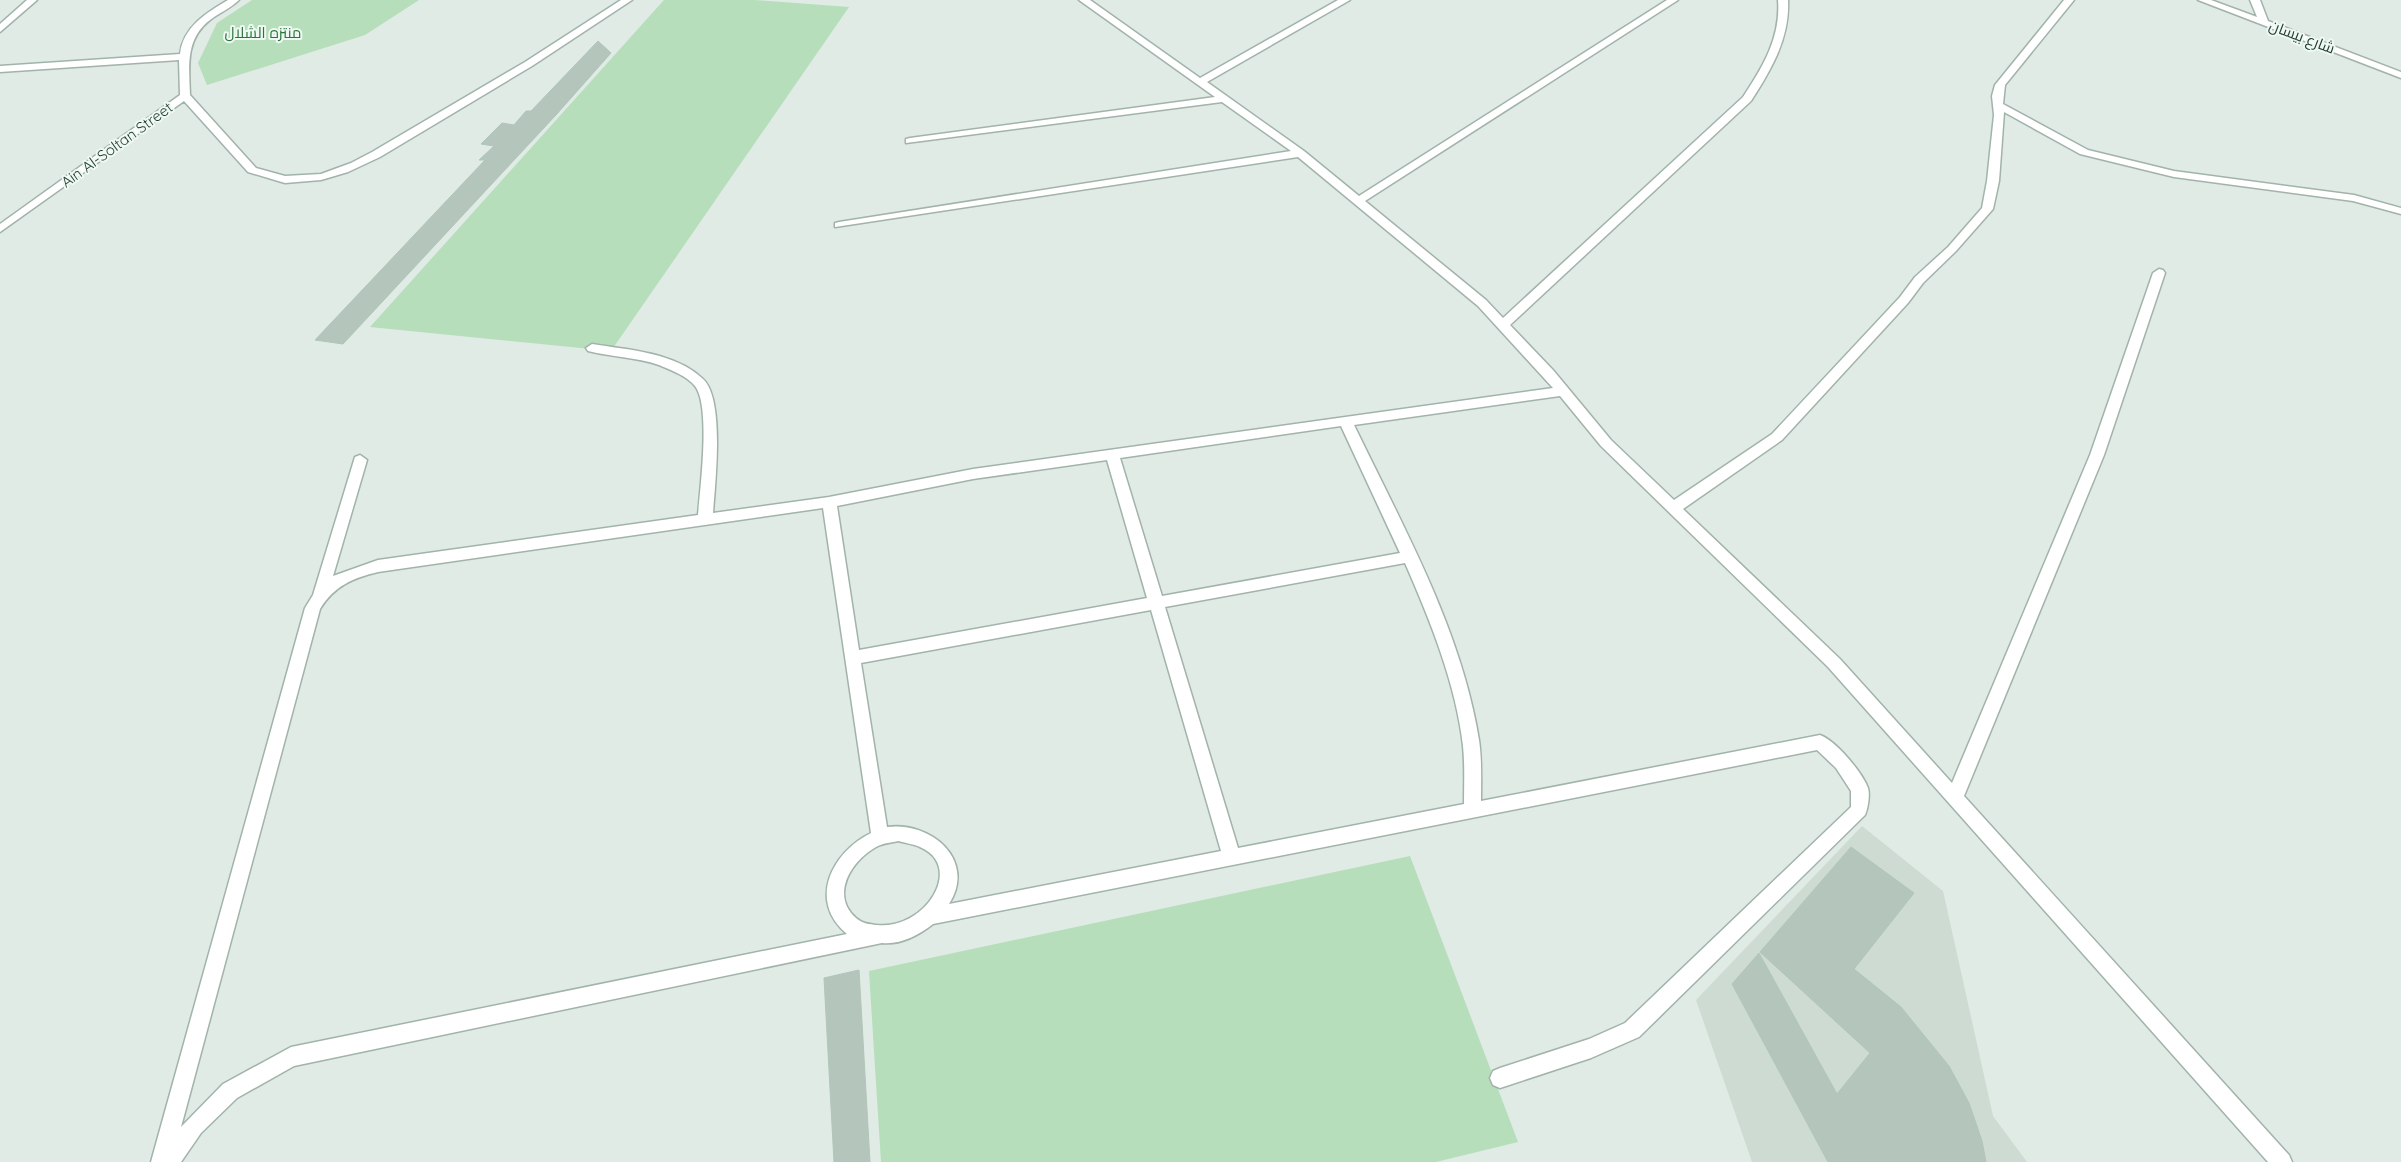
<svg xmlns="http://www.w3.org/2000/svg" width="2401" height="1162" font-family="Quicksand,Cairo,sans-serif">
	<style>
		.built { fill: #cddbd2 }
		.green { fill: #b6debb }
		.building { fill: #b4c6bc; stroke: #b1c5ba }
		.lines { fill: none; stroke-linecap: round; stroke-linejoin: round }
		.minor-casing { stroke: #a2b3aa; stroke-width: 3 }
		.minor { fill: #fff; fill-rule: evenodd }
		.labels { text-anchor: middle; stroke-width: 4; stroke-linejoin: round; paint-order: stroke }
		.far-park-label { font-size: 15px; fill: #27753a; stroke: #eff8f2 }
		.far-street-label { font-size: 15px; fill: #1f3c30; stroke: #eff8f2 }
	</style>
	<rect width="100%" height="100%" fill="#dfebe4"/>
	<path class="built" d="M1862,826L1943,891L1993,1116L2027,1162H1752L1696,1000Z"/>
	<path class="green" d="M252,0H419L365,35L207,85L198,63L217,23Z
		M664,0H755L849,7L611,351L370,327Z
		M1410,856L1518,1142L1436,1162H881L869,971Z"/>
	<path class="building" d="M598,41L611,53L556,115L343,344L315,340L485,160H479L494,146L481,144L502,123L514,125L526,111H531Z
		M1851,847L1914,893L1854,969L1901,1007L1949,1066L1969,1103L1982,1141L1986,1162H1828L1732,984L1759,953L1837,1094L1870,1053L1760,952Z
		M859,970L870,1162H834L824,978Z"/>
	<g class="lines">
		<g class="minor-casing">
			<path id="minor" d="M27,0H37L0,32V24Z
				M228,0H239C231,8 219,13 210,20C185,39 189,67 190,95L256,168L285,176L321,174L351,163L372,152L525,62L621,0H632L532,66L380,157L348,172L321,180L285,183L248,172L184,101L0,232V224L180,95L179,60L0,72V66L180,54C183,27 206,13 228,0Z
				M1079,0H1090L1200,78L1338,0H1350L1207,82L1304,151L1359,196L1667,0H1678L1365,201L1486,300L1503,318L1743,97C1763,67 1781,37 1778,0H1788C1790,38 1771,70 1751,101L1510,325L1553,370L1611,440L1674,500L1772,434L1900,297L1915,277L1948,247L1982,208L1987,181L1994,115L1992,96L1995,85L2064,0H2074L2005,85L2003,104L2088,150L2174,171L2354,195L2401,208V214L2353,201L2174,177L2080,154L2004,112L1999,181L1993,209L1956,251L1923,283L1908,303L1782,440L1683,509L1840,659L1952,783L2090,455L2153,273L2159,269L2163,270L2165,273L2104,455L1964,796L2289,1155L2292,1162H2268L1828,667L1601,446L1560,396L1354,425C1402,525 1461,628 1479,740C1482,760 1481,781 1481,801L1820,735C1836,741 1862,772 1868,788C1870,795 1868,808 1865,815L1639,1037L1591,1058L1500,1088L1493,1085L1490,1078L1493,1071L1500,1068L1589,1039L1625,1023L1851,807V791L1836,768L1817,750L933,924C919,935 900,945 882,943L294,1066L237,1098L201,1133L181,1162H151L305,608L313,595L355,457L360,455L367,460L333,576L378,560L698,515C700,489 711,406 695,386C687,376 671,370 659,365C636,357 611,357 588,351L586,348L592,344C628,350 675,352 703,379C725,399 715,484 713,513L829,497L973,469L1553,388L1478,306L1298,157L835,227V223L839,222L1291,151L1222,102L906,143V139L910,138L1215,97ZM1341,426L1400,553L1162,596L1120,458ZM1107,460L1147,598L859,650L837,506L973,479ZM823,508L871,833C832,852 807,901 847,934L291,1047L223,1084L181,1127L320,609C334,586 353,578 378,572ZM1405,563C1430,620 1456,684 1463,746C1465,766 1464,785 1464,804L1238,848L1165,607ZM1151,610L1221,851L949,904C977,860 931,821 887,827L861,663ZM898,841C905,843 913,844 920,847C965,866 926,930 877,925C869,924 863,924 856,918C830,895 851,861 876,847C883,843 890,843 898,841Z
				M2198,0H2211L2257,17L2250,0H2260L2268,21L2401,72V78Z"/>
		</g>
		<use href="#minor" class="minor"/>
	</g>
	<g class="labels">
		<g class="far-park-label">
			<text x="263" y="38">منتزه الشلال</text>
		</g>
		<g class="far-street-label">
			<text transform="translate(2302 37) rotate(21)" y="5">شارع بيسان</text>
			<text transform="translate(117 145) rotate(-36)" y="5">Ain Al-Soltan Street</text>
		</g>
	</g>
</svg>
